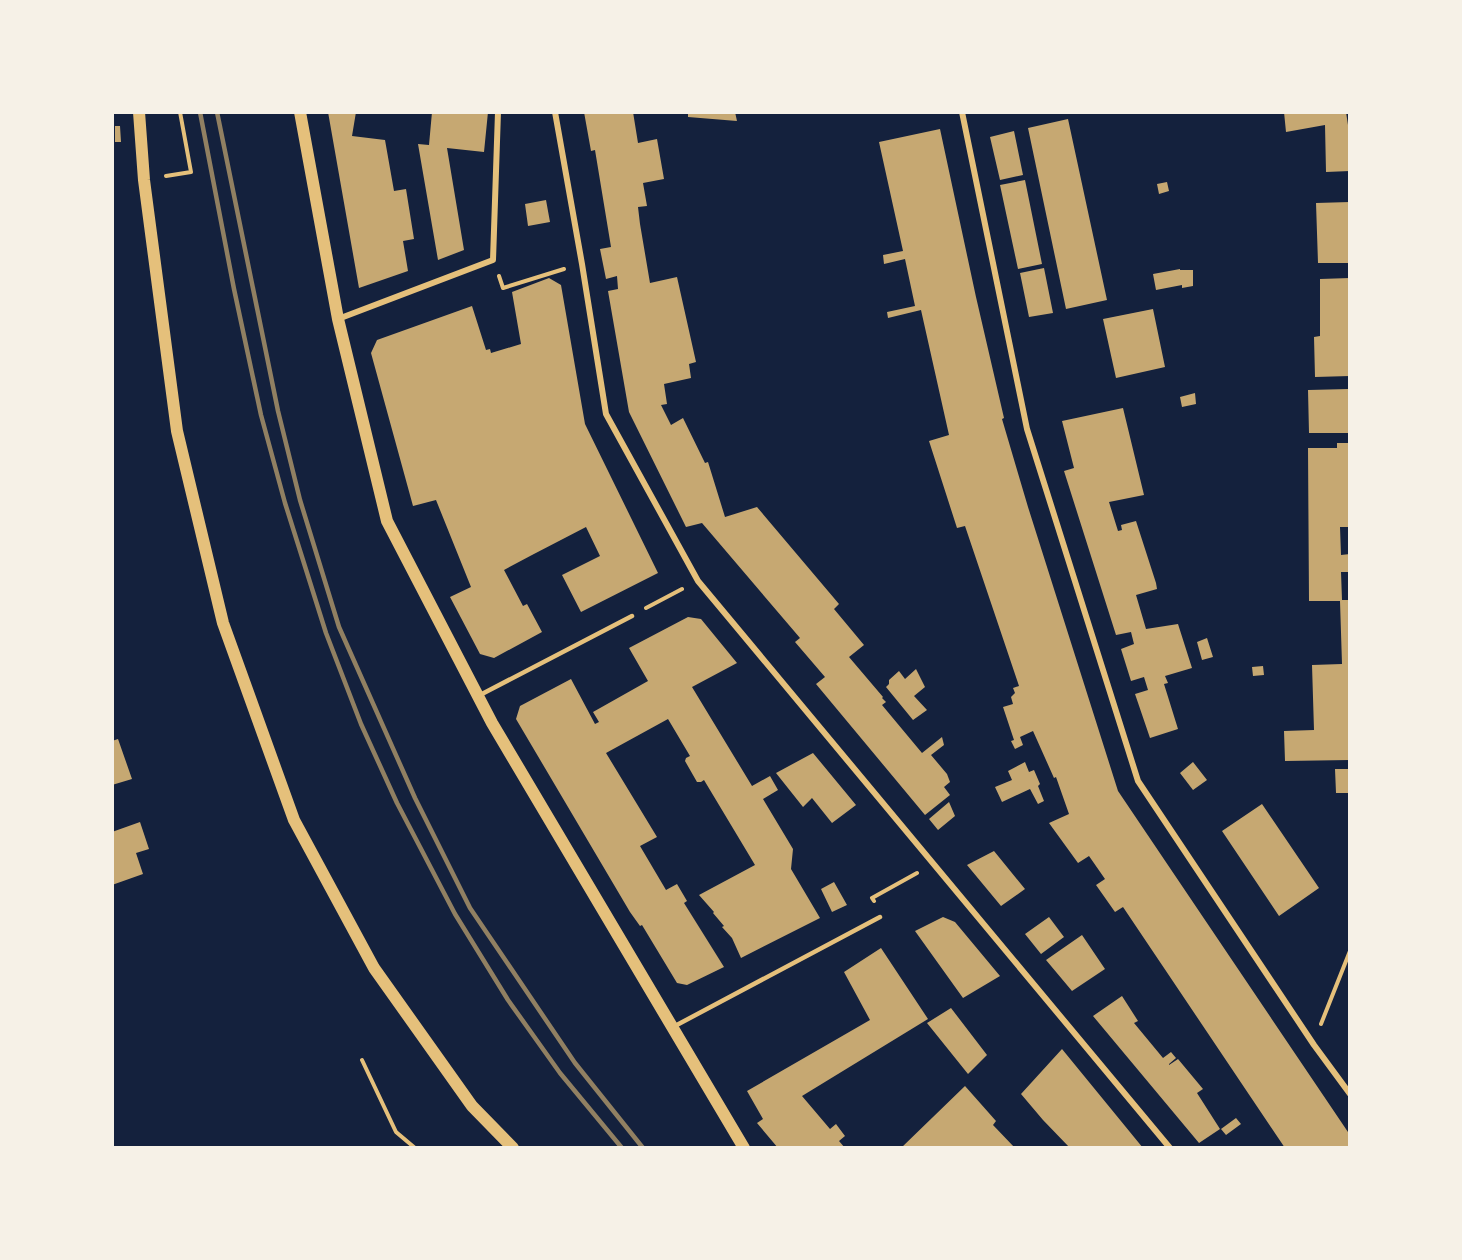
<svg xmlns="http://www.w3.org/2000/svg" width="1462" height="1260" font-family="'PT Sans',sans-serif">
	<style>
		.building { fill: #c6a872 }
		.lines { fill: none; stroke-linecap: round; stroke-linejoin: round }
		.path { stroke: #e5c07b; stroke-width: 4 }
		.service { stroke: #e5c07b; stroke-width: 4.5 }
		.minor { stroke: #e5c07b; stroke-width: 6 }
		.secondary { stroke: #e5c07b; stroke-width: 12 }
		.rail { stroke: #918062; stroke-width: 4.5 }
	</style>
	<rect width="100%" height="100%" fill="#14213d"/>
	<path class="building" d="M328,112H356L352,136L385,140L394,191L406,189L414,239L403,241L408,271L359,288Z
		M432,112H488L484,152L447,148L464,250L438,260L418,144L429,145Z
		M584,112H633L638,143L657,139L664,179L643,183L647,206L638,207L640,224L650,283L677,277L696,362L689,364L691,378L664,384L667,404L661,405L671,425L683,418L705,463L708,462L725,517L757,507L839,604L834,609L864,645L849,657L883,697L882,698L886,702L882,705L922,753L942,737L944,745L931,755L947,774L950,782L944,787L950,795L925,815L816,684L825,677L795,642L800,638L702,523L686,527L629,412L608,291L618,289L617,276L606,279L600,249L611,247L595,150L591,151Z
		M688,112H735L737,121L688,117Z
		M1284,112H1346L1348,125H1350V171L1326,172L1325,125L1286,132Z
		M1068,119L1107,300L1066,309L1028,128Z
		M115,126H120L121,142H115Z
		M940,129L976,297L1004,418L1002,419L1028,507L1118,791L1350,1135V1148H1285L1123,907L1115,912L1096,885L1105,879L1089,856L1078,863L1049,823L1069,814L1056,777L1054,778L1033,731L1020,737L1023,745L1015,749L1011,741L1014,740L1003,707L1013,704L1011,697L1015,693L1013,688L1019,686L965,526L957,528L929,441L949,435L921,310L888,318L887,312L915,306L905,259L884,264L883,255L903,251L879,142Z
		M1014,131L1023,175L1000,180L990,137Z
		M1025,180L1042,264L1018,269L1000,185Z
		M1167,182L1169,191L1159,194L1157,184Z
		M546,200L550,222L528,226L525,204Z
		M1350,202V263H1318L1316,203Z
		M1044,268L1053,313L1029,317L1020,273Z
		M1180,269V270H1193V286L1182,288V285L1156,290L1153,274Z
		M549,278L561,285L585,424L658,573L581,612L562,575L600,556L586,527L532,555L504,570L523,606L527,604L542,632L494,658L480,654L450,597L471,587L436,500L413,506L371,353L377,340L472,306L486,350L490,349L491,353L521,344L512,292Z
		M1350,278V376L1315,377L1314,337L1320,336V279Z
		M1153,309L1165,367L1116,378L1103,319Z
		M1349,389V433H1309L1308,390Z
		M1195,393L1196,404L1182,407L1180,397Z
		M1123,408L1144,495L1109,502L1118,531L1122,530L1121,525L1136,521L1156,583L1157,589L1136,595L1146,629L1178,624L1192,668L1165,676L1168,683L1164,684L1178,729L1150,738L1135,694L1148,690L1144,677L1131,681L1121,649L1134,644L1131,632L1116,635L1064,471L1074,468L1062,421Z
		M1337,443H1350V527H1340L1341,555L1350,554V572H1341L1342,600H1350V760L1285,761L1284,731L1314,730L1312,665L1342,664L1340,601H1309L1308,448H1337Z
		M688,617L701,619L737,663L692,687L752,786L770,776L778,790L763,799L793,849L791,869L820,918L741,958L732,938L722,927L724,926L713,913L714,912L699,895L755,865L704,780L701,782H697L685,761L686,758L690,756L668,719L606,753L657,837L640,846L666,890L677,884L687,901L684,903L724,967L687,985L677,983L642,925L640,926L630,912L516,719L520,706L571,679L595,724L599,722L593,712L648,681L629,648Z
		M1207,638L1213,657L1202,660L1197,642Z
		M1263,666L1264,675L1253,676L1252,667Z
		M916,669L925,687L914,696L927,710L913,720L886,687L889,684V680L899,671L905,679Z
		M118,739L132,779L112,785V741Z
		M813,753L856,805L832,823L812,798L803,807L776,773Z
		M1025,762L1029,772L1034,770L1040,784L1038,786L1044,801L1038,804L1030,789L1002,802L995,787L1012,780L1008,771Z
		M1193,762L1207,780L1193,790L1180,773Z
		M1335,769H1350V793H1336Z
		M949,802L955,816L938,830L929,819Z
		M1262,804L1319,888L1279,916L1222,831Z
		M140,822L149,849L136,853L143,874L112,885V832Z
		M994,851L1025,889L1001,906L967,865Z
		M834,882L847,905L832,912L821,889Z
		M943,917L955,922L1000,976L963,998L915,931Z
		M1049,917L1064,937L1041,954L1025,934Z
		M1082,935L1105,969L1072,991L1046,960Z
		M881,948L928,1019L802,1096L830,1129L836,1124L845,1136L839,1141L845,1148H778L757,1123L763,1119L747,1091L870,1020L844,972Z
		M1122,996L1138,1021L1134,1023L1163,1058L1171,1052L1176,1058L1169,1064V1065L1178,1059L1203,1089L1197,1093L1220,1129L1199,1143L1093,1016Z
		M951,1008L987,1055L968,1074L927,1023Z
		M1062,1049L1143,1148H1070L1043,1120L1021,1094Z
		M965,1086L996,1121L993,1125L1015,1148H901Z
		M1236,1118L1241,1124L1226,1135L1221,1129Z"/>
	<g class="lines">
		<path class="path" d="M166,176L191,172L180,112
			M499,276L503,288L564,269
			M646,608L682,589
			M874,901L872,898L917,873
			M1321,1024L1350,951
			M362,1060L396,1132L415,1148"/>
		<path class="service" d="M480,695L632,616
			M673,1027L880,917"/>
		<path class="minor" d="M555,112L582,264L606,414L698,581L1170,1148
			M962,112L1027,429L1138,781L1314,1045L1350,1094
			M338,319L493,260L498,112"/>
		<path class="secondary" d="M139,112L144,180L177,431L223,623L294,820L374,968L472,1106L513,1148
			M300,112L338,319L387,521L492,723L744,1148"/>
		<path class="rail" d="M200,112L234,289L261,415L285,503L326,633L361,724L397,803L455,914L508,1000L560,1073L622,1148
			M217,112L278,411L300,500L339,627L415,798L470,908L575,1063L643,1148"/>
	</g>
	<rect width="1462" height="1260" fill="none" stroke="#f6f1e7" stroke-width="228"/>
</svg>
